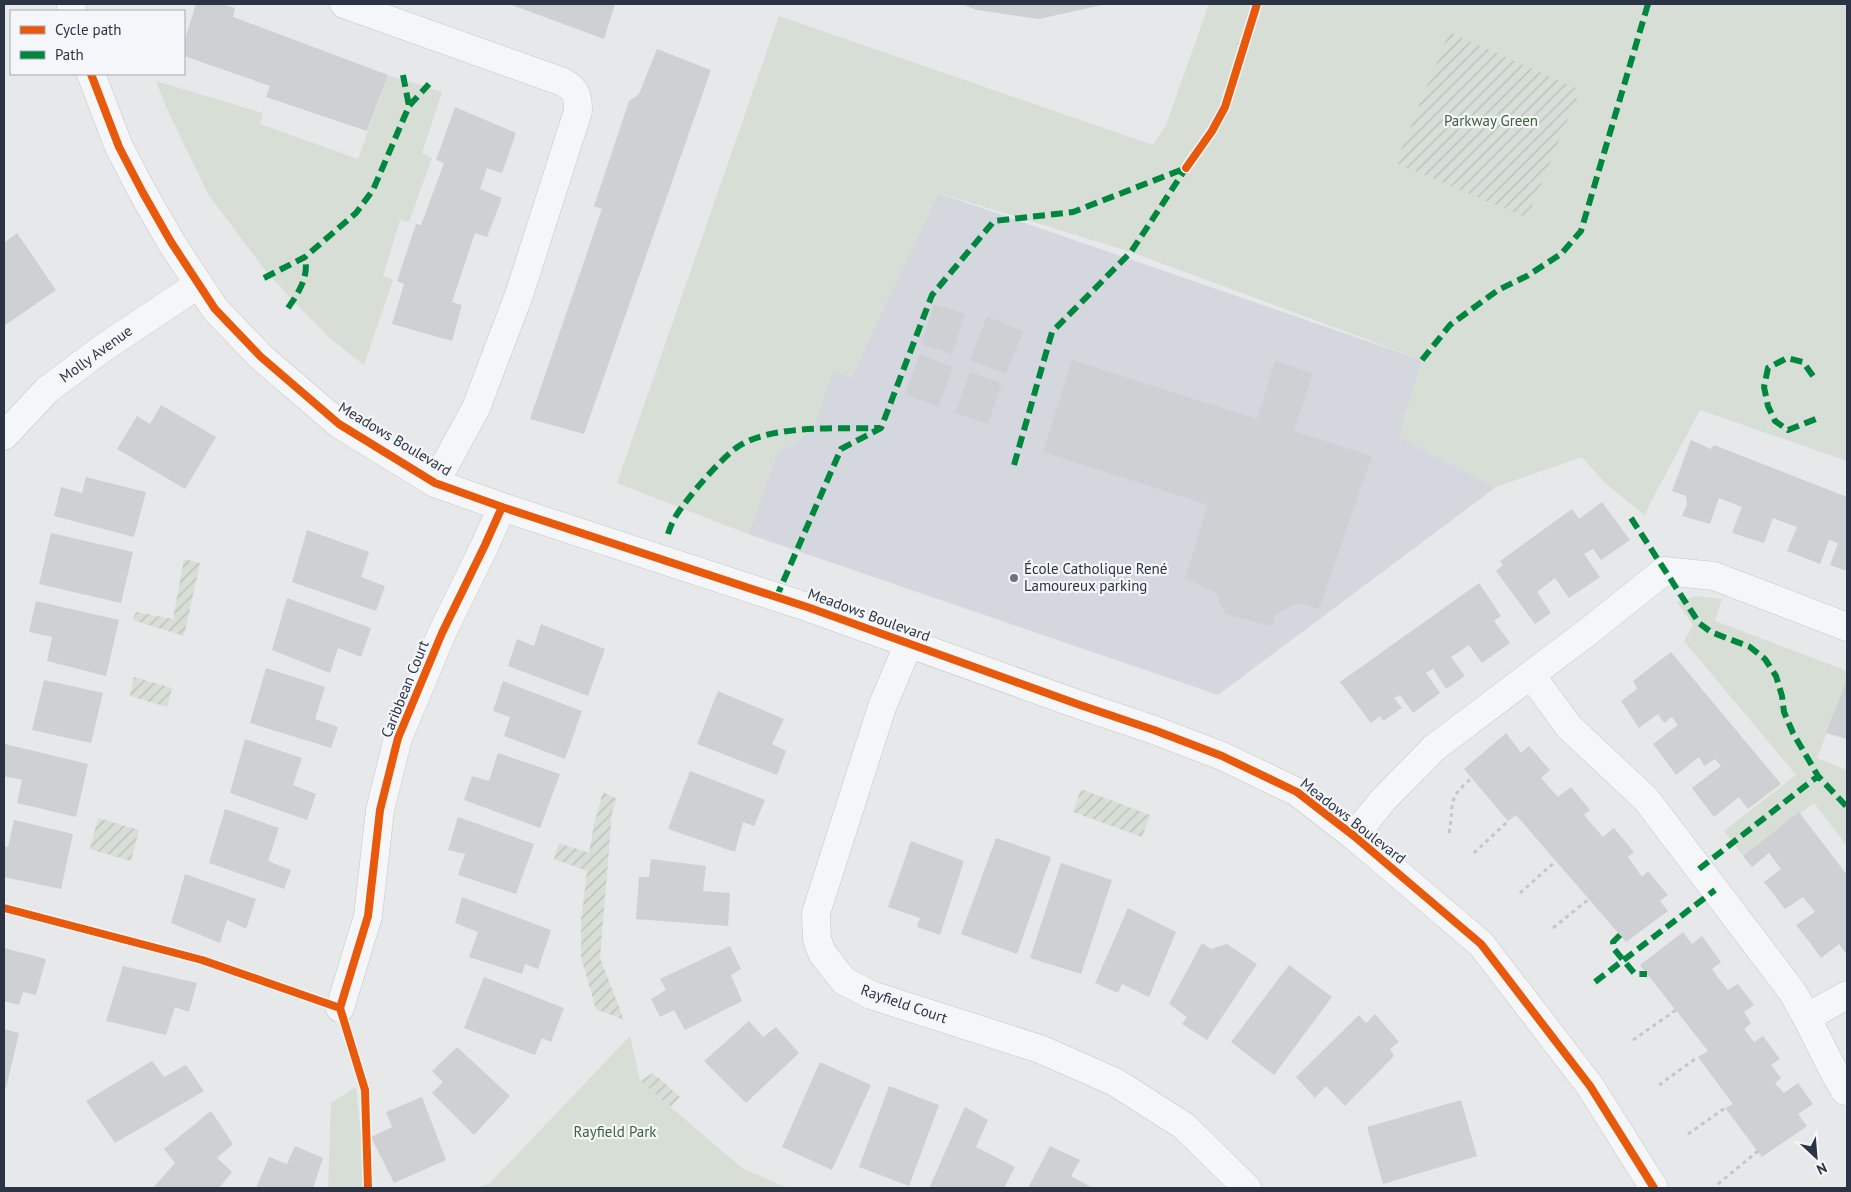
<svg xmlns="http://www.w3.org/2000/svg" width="1851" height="1192" font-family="'PT Sans',sans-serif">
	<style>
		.built { fill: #d4d7dd }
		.park { fill: #d6ded6 }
		.garden { fill: url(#garden-furrows) }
		.building { fill: #ced0d3 }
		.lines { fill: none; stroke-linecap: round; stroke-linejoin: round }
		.minor-casing { stroke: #c4c6c8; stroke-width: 29 }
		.path { stroke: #c5c6ca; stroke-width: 3; stroke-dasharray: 4 4; stroke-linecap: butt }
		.minor { stroke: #f5f6f7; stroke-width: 28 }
		.quiet { stroke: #00873e; stroke-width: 6; stroke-dasharray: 12 6; stroke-linecap: butt }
		.cycleway-casing { stroke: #f4f6f9; stroke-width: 11 }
		.cycleway { stroke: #e8590c; stroke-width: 8 }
		.poi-dot { fill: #6c737f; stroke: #f4f6f9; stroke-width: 2 }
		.labels { text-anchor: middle; stroke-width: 4.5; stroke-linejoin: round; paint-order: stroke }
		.park-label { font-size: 15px; fill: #3f6138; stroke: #f4f6f9 }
		.street-label { font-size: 15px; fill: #2b3445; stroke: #f4f6f9 }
		.poi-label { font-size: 15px; fill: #2b3445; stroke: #f4f6f9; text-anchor: start }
	</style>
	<defs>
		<pattern id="garden-furrows" width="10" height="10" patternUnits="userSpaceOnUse" patternTransform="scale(1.25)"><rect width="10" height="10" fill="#d6ded6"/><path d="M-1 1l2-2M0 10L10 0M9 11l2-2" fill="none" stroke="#b8bfb9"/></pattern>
	</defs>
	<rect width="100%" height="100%" fill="#e6e8ea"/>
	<path class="built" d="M938,193L1422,360L1399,437L1496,487L1218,695L748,534L777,454L813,430L833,370L851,378Z"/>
	<path class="park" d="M1209,4H1847V461L1700,410L1644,515L1605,483L1582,457L1496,487L1399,437L1422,360L1131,252L939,193L851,378L833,371L813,430L777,454L748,534L617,483L779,16L1153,145L1166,125Z
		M388,75L442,92L422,153L432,158L409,222L400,220L383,276L393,280L364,365L331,339L295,303L264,269L208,194L166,107L156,81L263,113L260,124L358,159Z
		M1696,596L1722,599L1715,621L1847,671V680L1817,758L1847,770V846L1814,803L1743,856L1724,831L1796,775L1684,641L1693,625L1677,602Z
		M630,1036L640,1081L743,1169L788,1188H477L490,1183Z
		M356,1087L367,1188H328L331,1103Z"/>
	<path class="garden" d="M1449,32L1580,90L1527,218L1396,163Z
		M184,559L200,563L184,636L133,620L136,612L173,619Z
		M134,677L172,688L167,707L130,696Z
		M1081,789L1150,815L1142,837L1073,812Z
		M603,792L617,799L612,813L600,958L624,1020L596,1009L581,957V921L587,871L554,859L559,843L589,853L594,824Z
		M98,818L139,830L131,861L90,849Z
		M653,1073L680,1097L671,1107L640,1081Z"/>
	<path class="building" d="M196,4H222L235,8L233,17L388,75L367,131L266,97L270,86L184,56V43Z
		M509,4H615L604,39Z
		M961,4H1102V5L1039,19L977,10Z
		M657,49L711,70L584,434L530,419L602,209L594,206L629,101L639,94Z
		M455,107L516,133L502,173L487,168L480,189L502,198L487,237L475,233L452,302L462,305L452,341L392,324L404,284L397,281L416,224L421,225L444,163L436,160Z
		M17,233L56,290L4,326V243Z
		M934,304L965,314L952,354L921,344Z
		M987,316L1023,331L1006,374L970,360Z
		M920,354L953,367L938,407L905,394Z
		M1072,360L1257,419L1275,361L1313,373L1294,431L1372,456L1319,609L1298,603L1275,615L1272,626L1225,614L1216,593L1185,578L1208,505L1043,452Z
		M970,372L1002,383L988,424L955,413Z
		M161,405L216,437L185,489L117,449L137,416L150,424Z
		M1691,440L1711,449L1714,445L1847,497V571L1830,565L1838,543L1829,540L1820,564L1787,551L1797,527L1773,518L1764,543L1732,533L1742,507L1719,498L1710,524L1682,516L1687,504L1686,496L1672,491Z
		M86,477L146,492L134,537L54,516L61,487L82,493Z
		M1602,502L1630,540L1601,560L1593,549L1584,554L1600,577L1569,598L1555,578L1537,592L1551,613L1535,624L1496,571L1503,565L1500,561L1572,509L1579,519Z
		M307,530L369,552L361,577L385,586L376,611L292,582Z
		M51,533L133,552L121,603L39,584Z
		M1479,583L1501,616L1494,621L1510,643L1482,663L1469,645L1451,657L1465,676L1446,689L1433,669L1426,673L1440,693L1413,713L1400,695L1394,698L1402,708L1383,721L1380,716L1371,723L1340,682Z
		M287,598L371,628L361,657L338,648L330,673L272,650Z
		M36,601L119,620L106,676L47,661L52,637L29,632Z
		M541,624L605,649L588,696L508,666L517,639L534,646Z
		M1671,652L1781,784L1748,809L1739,797L1714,817L1692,788L1721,766L1715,759L1704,766L1699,757L1676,775L1653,744L1678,725L1672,717L1664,723L1658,714L1639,728L1621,701L1637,689L1633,681Z
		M266,668L325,687L315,719L338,727L331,748L250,723Z
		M1847,679V739L1826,733Z
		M44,680L103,693L91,743L32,730Z
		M503,681L582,711L565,759L504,736L510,717L493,711Z
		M718,691L784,719L772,744L786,751L777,775L697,744Z
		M1506,733L1521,753L1529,746L1550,770L1541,778L1558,797L1571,787L1590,810L1584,815L1603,837L1614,828L1634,852L1628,857L1642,877L1648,871L1668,895L1660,901L1668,911L1626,942L1516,815L1508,821L1464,769Z
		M245,739L302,758L293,785L316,794L307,820L230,793Z
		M5,744L88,764L76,817L17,803L22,780L4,776Z
		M498,753L560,774L540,828L464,800L472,776L489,781Z
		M690,771L765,800L754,826L743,822L735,852L668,829Z
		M225,809L279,828L268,861L291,870L284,889L209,863Z
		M1799,812L1847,875V955L1839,944L1821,958L1811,944L1796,925L1815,912L1803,897L1785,909L1764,882L1781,869L1769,853L1752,867L1743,856Z
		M458,817L534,844L516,894L458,875L465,854L448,850Z
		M14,820L73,834L61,889L4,877V846L8,847Z
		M996,838L1051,857L1017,954L961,934Z
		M911,841L964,861L940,935L917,927L920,918L888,907Z
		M651,859L706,866L703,891L730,893L728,926L636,919L639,877H649Z
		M1061,863L1112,880L1081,974L1030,958Z
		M185,874L256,899L246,929L227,920L220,943L171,923Z
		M462,897L551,930L538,969L525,964L522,974L469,957L478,932L455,923Z
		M1128,908L1176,932L1149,997L1122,984L1118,993L1095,983Z
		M1683,932L1692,944L1702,936L1721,962L1712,969L1719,979L1728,990L1738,984L1754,1005L1744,1012L1751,1023L1744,1029L1754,1042L1763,1036L1780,1059L1771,1065L1781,1078L1775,1083L1784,1093L1798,1083L1813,1104L1798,1114L1807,1126L1762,1157L1725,1108L1733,1104L1698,1057L1708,1051L1640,965Z
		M1202,943L1211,949L1227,944L1257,964L1207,1040L1182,1024L1187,1017L1169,1004Z
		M730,946L741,969L731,975L742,1001L685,1030L674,1010L660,1017L651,999L666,990L660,979Z
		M4,948L46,959L36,995L23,992L19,1005L4,1001Z
		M1289,965L1332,997L1274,1075L1231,1042Z
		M123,966L197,983L189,1012L175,1007L166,1035L106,1021Z
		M484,977L564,1008L551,1042L542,1038L535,1055L464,1028Z
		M1375,1014L1399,1042L1390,1049L1394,1056L1345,1106L1326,1086L1315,1098L1296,1077L1359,1015L1366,1023Z
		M749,1021L763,1037L776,1027L799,1053L746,1103L704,1061Z
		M4,1029L19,1033L6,1088H4Z
		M457,1047L510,1096L474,1135L432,1093L443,1082L432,1071Z
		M152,1061L164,1077L186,1065L204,1091L115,1143L86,1101Z
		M820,1062L871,1085L832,1170L782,1147Z
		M889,1086L939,1105L909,1186L859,1167Z
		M422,1097L446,1160L394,1183L371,1137L392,1127L386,1112Z
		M1461,1100L1477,1156L1383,1184L1367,1127Z
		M965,1107L988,1120L976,1147L1015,1167L1004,1188H934L930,1186Z
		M211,1111L233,1144L217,1158L232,1172L219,1188H153L175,1163L164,1149Z
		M295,1146L323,1158L313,1188H256L269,1157L287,1164Z
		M1050,1146L1080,1160L1071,1176L1093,1188H1028Z"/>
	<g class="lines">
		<g class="minor-casing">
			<path id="minor" d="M71,4L72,11
				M344,4L563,82C576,89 578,96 578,111L520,292L476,408L435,483
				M91,74L119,147L143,193L171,242L215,309L261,357L339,424L435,483L502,507L810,608L1080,705L1154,730L1222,756L1297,792L1354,836L1481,944L1590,1086L1654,1188
				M4,436L47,390L103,348L199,284
				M909,643L882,707L816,913L817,939L822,953L844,981L871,995L1040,1049L1115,1082L1184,1126L1247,1188
				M1531,675L1569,727L1646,799L1791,990C1811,1022 1825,1058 1845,1091
				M1354,836L1383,800L1434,748L1589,631L1664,571L1714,576L1847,627
				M340,1008L368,916L380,810L398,738L442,633L485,545L502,507
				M1807,1017L1847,995"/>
		</g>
		<path class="path" d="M1449,833C1455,804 1445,800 1472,778
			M1474,853L1508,821
			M1520,893L1556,861
			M1553,928L1589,899
			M1633,1040L1676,1010
			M1659,1085L1698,1057
			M1688,1134L1725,1108
			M1718,1184L1758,1151"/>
		<use href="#minor" class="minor"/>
		<path class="quiet" d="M403,75L409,106
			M264,278L305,257L356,213L373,190L409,106L429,84
			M288,308C299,292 309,277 305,257
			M1422,360L1450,325L1498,290L1527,276L1561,254L1581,231L1648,4
			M1813,376L1803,362L1787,358L1768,368L1764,387L1768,406L1775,421L1788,430L1816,419
			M1014,465L1052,332L1131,252L1186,168
			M1631,518L1699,623L1711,632L1750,647L1765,659L1776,676L1782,696L1784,712L1793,733L1818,776L1847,807
			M668,534C674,514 684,505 696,489C708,475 722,459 736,448C768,424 840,429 879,428
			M776,598L841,449L881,428L932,295L994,221L1073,212L1186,168
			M1699,869L1818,776
			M1620,935L1613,942L1614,949L1635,974H1647
			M1595,982L1715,890"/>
		<g class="cycleway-casing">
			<path id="cycleway" d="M91,74L119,147L143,193L171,242L215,309L261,357L339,424L435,483L502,507L810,608L1080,705L1154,730L1222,756L1297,792L1354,836L1481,944L1590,1086L1654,1188
				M1186,168L1212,131L1225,107L1257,4
				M4,908L202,960L340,1008
				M340,1008L368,916L380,810L398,738L442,633L485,545L502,507
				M340,1008L365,1090L368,1188"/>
		</g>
		<use href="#cycleway" class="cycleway"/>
	</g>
	<circle class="poi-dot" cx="1014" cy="578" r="5"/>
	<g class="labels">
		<g class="park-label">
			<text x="1491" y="126">Parkway Green</text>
			<text x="615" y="1137">Rayfield Park</text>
		</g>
		<g class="street-label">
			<text transform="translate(96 354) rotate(-36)" y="5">Molly Avenue</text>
			<text transform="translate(395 439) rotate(31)" y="5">Meadows Boulevard</text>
			<text transform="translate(869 615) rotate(20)" y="5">Meadows Boulevard</text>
			<text transform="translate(405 689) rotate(-68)" y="5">Caribbean Court</text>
			<text transform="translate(1353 821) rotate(38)" y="5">Meadows Boulevard</text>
			<text transform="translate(904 1004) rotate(19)" y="5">Rayfield Court</text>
		</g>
		<g class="poi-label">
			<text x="1024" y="574">École Catholique René<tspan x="1024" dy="17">Lamoureux parking</tspan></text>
		</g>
	</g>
	<rect width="1851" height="1192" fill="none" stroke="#2b3445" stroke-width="10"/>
	<rect x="10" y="10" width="175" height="65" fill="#f4f6f9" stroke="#a4a8b1"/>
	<rect x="20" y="26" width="25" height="8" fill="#e8590c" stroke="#a4a8b1"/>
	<text x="55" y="35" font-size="15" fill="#2b3445">Cycle path</text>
	<rect x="20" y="51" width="25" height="8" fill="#00873e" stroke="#a4a8b1"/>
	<text x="55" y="60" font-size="15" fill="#2b3445">Path</text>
	<g transform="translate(1816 1157) rotate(154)" stroke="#f4f6f9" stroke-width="4" paint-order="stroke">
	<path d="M0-4L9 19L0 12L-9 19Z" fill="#2b3445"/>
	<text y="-8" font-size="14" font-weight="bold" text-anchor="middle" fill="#2b3445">N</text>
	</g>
</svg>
